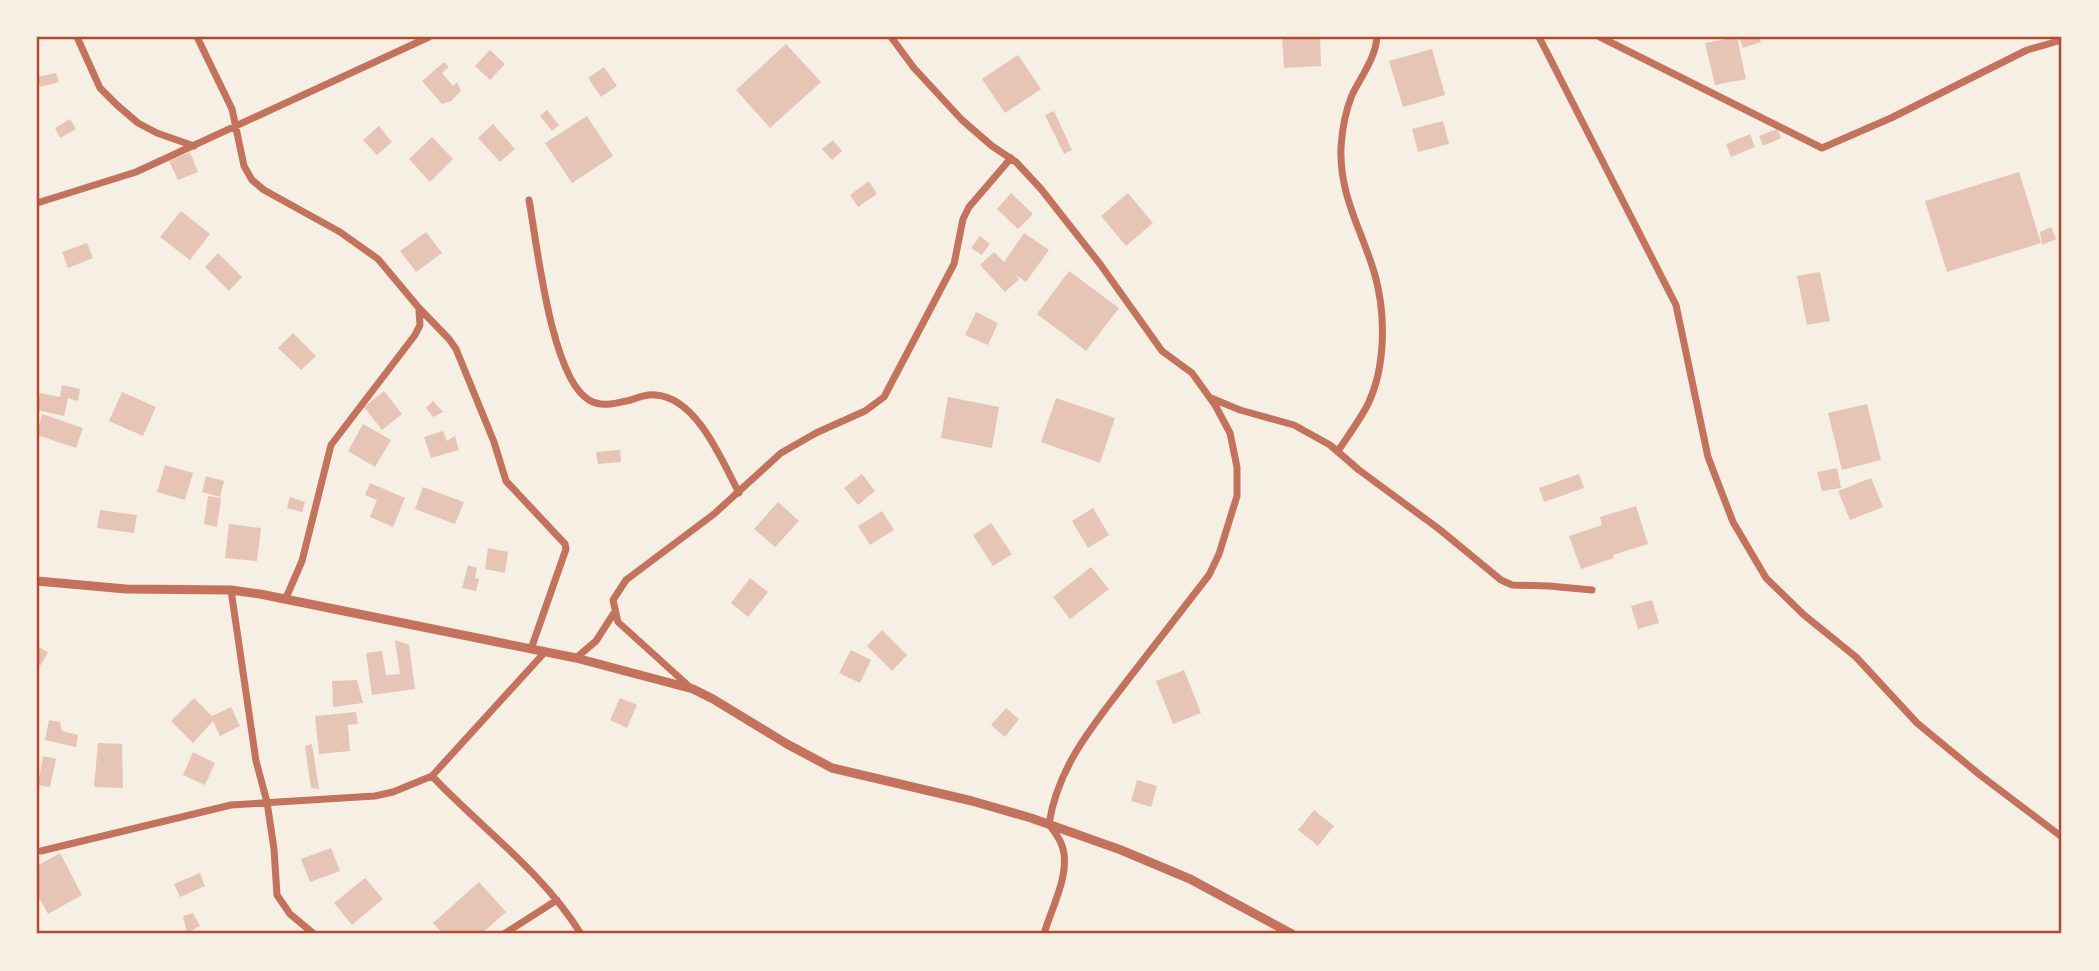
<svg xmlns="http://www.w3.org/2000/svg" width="2099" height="971" font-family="Signika,sans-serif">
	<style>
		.building { fill: #e6c5b7 }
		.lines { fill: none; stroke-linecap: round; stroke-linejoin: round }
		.minor { stroke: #c5725c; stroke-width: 7 }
		.tertiary { stroke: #c5725c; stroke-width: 9 }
		.neatline { fill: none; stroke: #b5482f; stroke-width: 2.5 }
	</style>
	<rect width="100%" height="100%" fill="#f6efe4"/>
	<path class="building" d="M1282,37H1320L1321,66L1284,68Z
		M1737,37L1746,79L1715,85L1705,43Z
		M1739,37H1759L1761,42L1743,48Z
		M786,44L821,82L770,128L736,90Z
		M1432,49L1445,95L1403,107L1389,61Z
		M490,50L505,64L490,80L475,66Z
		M1018,55L1041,89L1005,113L982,79Z
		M444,62L449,67L442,73L453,86L457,82L461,91L451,101L442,104L422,81Z
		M604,67L617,86L601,97L588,78Z
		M56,73L59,82L40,87L37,77Z
		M547,110L559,125L552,131L540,116Z
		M1054,111L1072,150L1064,154L1045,115Z
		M587,116L613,156L572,183L545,143Z
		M70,119L76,129L60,138L55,128Z
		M1443,121L1449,144L1418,152L1412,129Z
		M493,124L515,149L500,162L478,138Z
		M379,126L392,142L377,155L363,140Z
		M1777,129L1781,138L1763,146L1759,136Z
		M1750,134L1755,147L1731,157L1726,144Z
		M432,137L453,159L430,182L409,159Z
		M833,140L842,151L832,160L822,149Z
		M190,152L198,172L178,180L169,161Z
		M2019,172L2041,243L1947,272L1925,201Z
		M869,181L877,194L858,207L850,195Z
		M1011,193L1033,214L1018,229L997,209Z
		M1128,193L1153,223L1126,246L1101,216Z
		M181,211L210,234L190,260L160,237Z
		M2051,227L2056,239L2042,245L2040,232Z
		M426,232L442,253L416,272L400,251Z
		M1024,233L1049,250L1026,282L1014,274L1019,279L1005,292L980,265L994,252L1004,262Z
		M980,236L990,244L982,255L971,248Z
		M87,243L93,258L68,268L62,252Z
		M218,253L242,277L229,291L205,267Z
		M1069,271L1119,308L1086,351L1037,314Z
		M1820,272L1830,321L1807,325L1797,276Z
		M976,312L998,323L988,345L965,335Z
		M293,333L316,356L301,370L278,348Z
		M62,385L80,389L78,401L68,398L64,416L37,410L40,393L60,397Z
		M384,391L402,414L382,430L364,407Z
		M122,392L156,407L143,436L109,421Z
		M948,397L999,407L992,448L941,438Z
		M1056,398L1115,418L1100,463L1041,442Z
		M433,401L443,412L433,417L426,408Z
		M1867,404L1881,460L1842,470L1828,413Z
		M42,414L83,428L76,448L37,435Z
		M363,424L391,440L375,467L348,451Z
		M443,431L447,441L455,436L459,450L431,458L424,437Z
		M620,450L621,462L598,464L596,452Z
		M165,465L193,473L185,500L157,492Z
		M1837,468L1841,488L1822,491L1817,472Z
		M862,474L875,491L858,505L844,488Z
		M1579,474L1584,488L1544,502L1539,488Z
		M206,476L224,481L220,497L202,492Z
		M1871,478L1883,507L1850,520L1838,491Z
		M370,483L405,498L393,527L370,517L377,500L365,495Z
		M423,487L464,502L455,524L415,509Z
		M208,496L221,498L217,527L204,524Z
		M290,497L305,502L302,512L287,508Z
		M778,502L799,521L775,547L754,529Z
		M1636,506L1648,544L1613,555L1614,558L1581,569L1569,536L1602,525L1600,517Z
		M1093,508L1109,535L1088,548L1072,521Z
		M100,510L137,515L134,533L97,528Z
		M882,511L894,530L870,545L858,526Z
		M991,523L1012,554L993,566L973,535Z
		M229,524L261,528L257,561L225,558Z
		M488,548L508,552L505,573L485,569Z
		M468,565L477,568L475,578L479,579L476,591L462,588Z
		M1091,567L1109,589L1070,619L1053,597Z
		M750,578L768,592L748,617L731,603Z
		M1652,600L1659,623L1638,629L1631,606Z
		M882,630L907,655L892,671L867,646Z
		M395,640L409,645L415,689L372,695L366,653L382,651L386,675L400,674Z
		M37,646L48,652L41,665H37Z
		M851,650L871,660L860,683L839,673Z
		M1184,670L1201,713L1173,724L1156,681Z
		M357,680L363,703L333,707L332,681Z
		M194,698L212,716L231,707L240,726L220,736L213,721L193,743L171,721Z
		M620,698L637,705L627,728L610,720Z
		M1006,708L1019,719L1005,737L991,725Z
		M356,712L358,724L348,725L350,751L319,754L315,716Z
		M49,720L60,722L62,731L78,735L76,747L45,740Z
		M98,743L122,744L123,788L94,787Z
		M312,744L319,789L311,788L305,746Z
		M193,752L215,763L205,785L183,775Z
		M43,756L56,759L50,787L38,785Z
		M1137,780L1157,786L1151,807L1131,801Z
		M1314,810L1334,826L1318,846L1298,830Z
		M331,848L340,871L310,882L301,859Z
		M60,853L82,895L48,914L37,894V866Z
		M200,873L205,886L180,897L174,884Z
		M365,878L383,899L352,925L334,903Z
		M479,882L506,912L481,934H443L433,923Z
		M193,913L200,926L187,933L183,916Z"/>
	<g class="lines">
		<path class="minor" d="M77,37L100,88L117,105L138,123L157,133L194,146
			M197,37L232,109L244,166L252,180L264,190L340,232L378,259L419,308L449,339L456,349L494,442L506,481L565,544L566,549L531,649
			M891,37L914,68L962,120L992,146L1016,162L1041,189L1100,264L1162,351L1192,373L1215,405L1230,433L1237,467V496L1219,554L1209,575C1183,609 1156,643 1130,677C1095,723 1058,765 1049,824C1053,830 1058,836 1061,843C1073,871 1051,908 1044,934
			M1539,37L1676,305L1708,457L1733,522L1766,578L1804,615L1856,657L1917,723L1980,775L2062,837
			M1600,37L1822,148L1891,118L2027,50L2062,40
			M529,200C537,244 551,378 589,400C602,408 617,403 631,400C639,397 648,394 656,395C697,398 722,461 739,493
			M37,203L136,172L429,37
			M1211,398L1240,410L1294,425L1330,445L1359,470L1439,529L1501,580L1512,585L1549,586L1592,590
			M1338,451C1348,436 1359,421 1367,406C1386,368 1386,315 1375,275C1362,230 1339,196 1341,147C1342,131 1346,110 1352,95C1362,75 1375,59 1377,37
			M231,590L256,761L267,802L274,849L277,895L290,914L314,934
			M286,598L302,561L331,445L415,335L420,325L419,311
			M576,658L596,641L614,613
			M692,689L618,622L613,600L626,580L714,514L781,453L816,433L865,411L884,397L954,264L963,219L969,207L1011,158
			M432,776C482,829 542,871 581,934
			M41,851L231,805L375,796L393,792L432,776L545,652
			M504,934L557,900"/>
		<path class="tertiary" d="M37,581L126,589L231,590L260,594L576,658L693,689L713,699L787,744L832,768L972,801L1031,818L1121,850L1190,879L1292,934"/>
	</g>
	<rect width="2099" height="971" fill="none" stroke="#f6efe4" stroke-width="77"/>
	<rect x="38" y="38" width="2022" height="894" class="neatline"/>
</svg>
